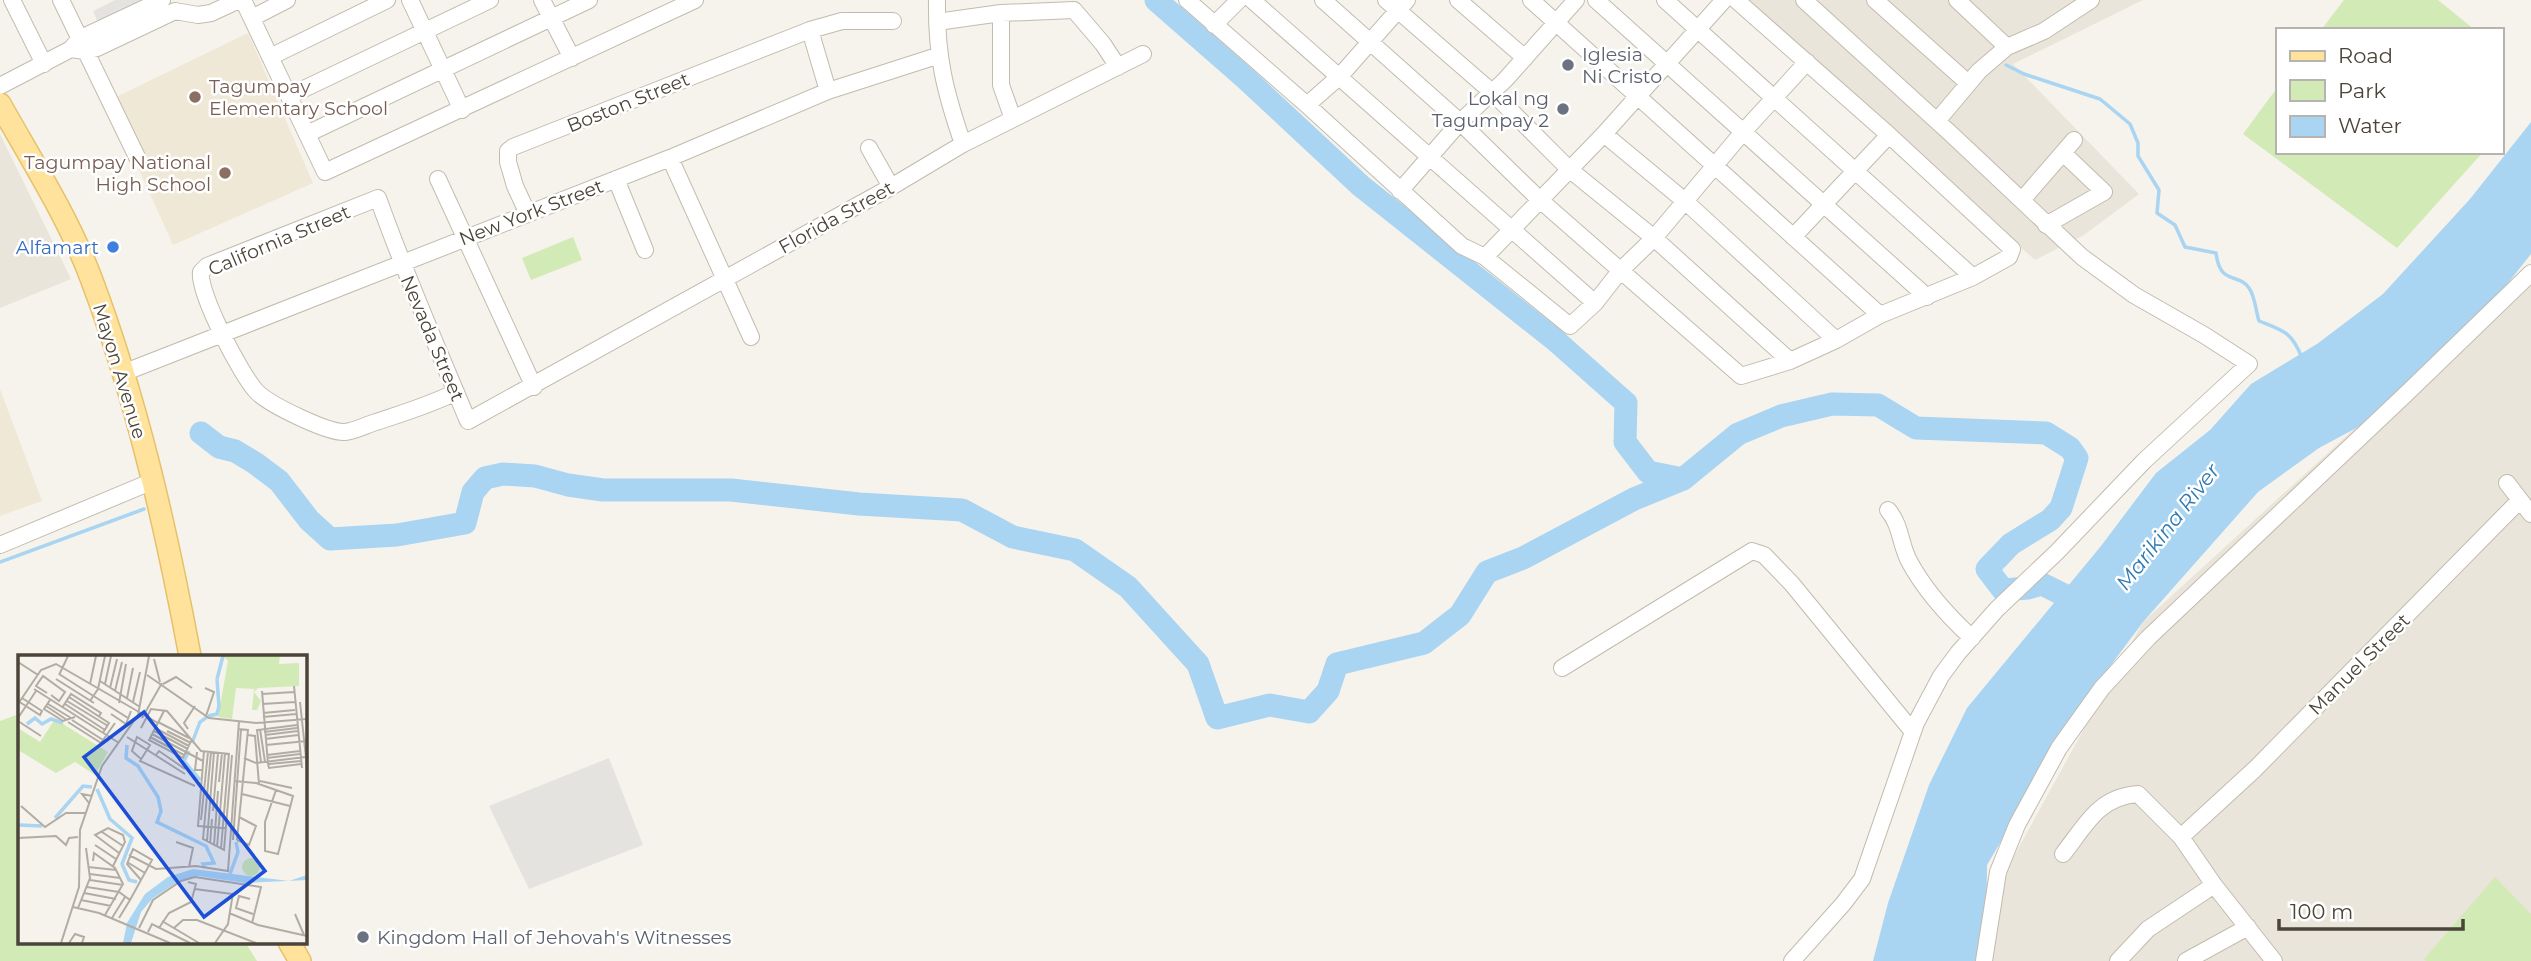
<svg xmlns="http://www.w3.org/2000/svg" width="2531" height="961" font-family="Montserrat,sans-serif">
	<style>
		.residential { fill: #eae5da }
		.education { fill: #efe8d6 }
		.green { fill: #d2eab5 }
		.parking { fill: #e5e3e0 }
		.water { fill: #a9d4f2 }
		.lines { fill: none; stroke-linecap: round; stroke-linejoin: round }
		.stream { stroke: #a9d4f2; stroke-width: 3.5 }
		.river { stroke: #a9d4f2; stroke-width: 23 }
		.minor-casing { stroke: #c2bbae; stroke-width: 18 }
		.major-casing { stroke: #e6c16a; stroke-width: 24 }
		.minor { stroke: #fff; stroke-width: 16 }
		.major { stroke: #ffe39c; stroke-width: 21 }
		.worship-dot { fill: #6b7280; stroke: #fff; stroke-width: 2.5 }
		.education-dot { fill: #8d6e63; stroke: #fff; stroke-width: 2.5 }
		.shop-dot { fill: #3f7fe0; stroke: #fff; stroke-width: 2.5 }
		.labels { text-anchor: middle; stroke-width: 5; stroke-linejoin: round; paint-order: stroke }
		.worship-label { font-size: 19px; fill: #5b616d; stroke: #fff; text-anchor: start }
		.education-label { font-size: 19px; fill: #785e54; stroke: #fff; text-anchor: start }
		.street-label { font-size: 19px; fill: #4b4439; stroke: #fff }
		.shop-label { font-size: 19px; fill: #366cbe; stroke: #fff; text-anchor: end }
		.water-label { font-size: 21px; font-style: italic; fill: #2e7ab2; stroke: #fff }
		.inset-river { fill: none; stroke: #a9d4f2; stroke-width: 3.5 }
		.inset-road { fill: none; stroke: #b2ada4; stroke-width: 2 }
		.view { fill: #1d4ed8; fill-opacity: 0.15; stroke: #1d4ed8; stroke-width: 3.5 }
		.inset-edge { fill: none; stroke: #4b4439; stroke-width: 3.5 }
	</style>
	<rect width="100%" height="100%" fill="#f6f3ec"/>
	<path class="residential" d="M1742,0H2143L2013,64L2139,194L2084,235L2035,260Z
		M0,134L71,279L0,308Z
		M2531,267V961H1983L1987,905L2143,622Z"/>
	<path class="education" d="M248,33L313,183L173,245L136,163L145,158L114,98Z
		M0,389L42,501L0,516Z"/>
	<path class="green" d="M2344,0H2438L2475,30H2321Z
		M2277,88V152H2483L2397,248L2243,134Z
		M573,237L582,260L531,280L522,258Z
		M19,714V942H245L257,961H0V721Z
		M2495,877L2531,914V961H2426L2424,959Z"/>
	<path class="parking" d="M115,0H149L99,25L93,11Z
		M609,758L643,845L529,889L489,806Z"/>
	<path class="water" d="M2531,122V254L2504,288L2437,358L2373,419L2319,448L2258,492L2143,622L2079,708L1987,865L1986,940L1981,961H1873L1888,903L1929,785L1967,708L2101,546L2156,473L2210,430L2251,384L2317,344L2383,294L2470,199Z"/>
	<g class="lines">
		<path class="stream" d="M2006,65L2024,74L2100,99L2130,124L2138,143V156L2159,190L2157,213L2175,225L2185,247L2216,253C2220,286 2238,272 2249,288C2255,296 2256,312 2259,321C2284,331 2292,332 2302,358
			M0,562L144,509"/>
		<path class="river" d="M1156,0L1244,77L1361,186L1555,340L1626,403L1625,442L1648,472L1683,479
			M201,433L219,447L235,451L255,463L279,481L309,520L330,539L397,535L465,523L473,492L485,478L503,474L535,476L568,485L603,490H731L859,504L962,510L1013,537L1075,550L1128,587L1198,664L1217,718L1270,705L1309,712L1328,691L1337,664L1424,643L1460,615L1487,572L1523,558L1634,499L1683,479L1738,434L1781,416L1832,404L1878,405L1916,428L2046,433L2070,448L2077,458L2061,508L2050,520L2011,544L1987,569L2003,590L2028,588L2042,584L2076,601L2088,612"/>
		<g class="minor-casing">
			<path id="minor" d="M12,0L44,64
				M61,0L137,157
				M243,0L325,172L695,0
				M410,0L462,110
				M542,0L572,58
				M937,0C936,56 945,92 963,144
				M1187,0L1307,105L1462,246L1485,257L1570,326L1595,303L1620,271L1654,238L1743,132L1807,62
				M1252,0L1595,303
				M1323,0L1460,122L1540,200L1741,376L1790,361L1836,340L1880,315L1973,277L2009,257L2012,249L1889,135L1736,0
				M1386,0L1493,93L1569,169L1654,238L1790,361
				M1458,0L1525,58
				M1531,0L1880,315
				M1596,0L1927,297
				M1665,0L1973,277
				M1875,0L1968,83
				M1957,0L2007,47
				M1001,13V85L1013,119
				M252,18L287,0
				M937,22L1001,13L1074,10L1103,44L1118,67
				M1214,25L1239,0
				M810,30L828,91
				M71,49L85,51L97,48L175,11L198,15L211,13L239,0
				M270,57L387,0
				M0,86L71,49L79,39L162,0
				M289,96L490,0
				M1307,105L1340,76L1407,0
				M1937,121L1979,71L2007,47L2044,31L2091,0
				M307,134L589,0
				M1604,134L1686,202L1836,340
				M869,148L891,187
				M670,158L751,337
				M438,179L534,387
				M616,179L645,250
				M1400,191L1460,122L1505,80L1576,0
				M2022,200L2074,140
				M527,212L515,186L508,162V151L513,147L810,30L842,21H893
				M2046,225L2104,192L2063,153
				M1793,237L1889,135
				M1485,257L1604,134L1724,0
				M123,373L670,158L828,91L940,55
				M456,392C430,405 403,413 376,422C366,425 355,431 345,432C328,433 270,405 257,392C242,377 198,293 201,272L207,266L378,198C405,274 437,347 468,421L891,187L963,144L1143,54
				M2507,483L2531,514
				M1888,510C1901,525 1900,544 1909,561C1925,591 1947,615 1972,638
				M0,545L153,481
				M1562,668L1752,551L1764,555L1792,584L1913,732
				M2181,837L2255,769L2520,500
				M2063,854C2086,825 2098,797 2138,794L2181,837L2214,885L2274,961
				M1792,961L1843,904L1862,879L1916,723L1941,676L1958,653L1997,609L2057,552L2144,461L2249,364L2204,335L2134,295L2082,257L1950,133L1804,0
				M1984,961L1998,872L2017,825L2059,748L2102,688L2148,638L2407,393L2531,273
				M2118,961L2148,929L2214,885
				M2186,961L2248,927"/>
		</g>
		<g class="major-casing">
			<path id="major" d="M0,104C32,161 68,217 91,278C137,400 166,528 190,656
				M289,942L300,961"/>
		</g>
		<use href="#minor" class="minor"/>
		<use href="#major" class="major"/>
	</g>
	<g class="worship-dot">
		<circle cx="1568" cy="65" r="7"/>
		<circle cx="1563" cy="109" r="7"/>
		<circle cx="363" cy="937" r="7"/>
	</g>
	<g class="education-dot">
		<circle cx="195" cy="97" r="7"/>
		<circle cx="225" cy="173" r="7"/>
	</g>
	<circle class="shop-dot" cx="113" cy="247" r="7"/>
	<g class="labels">
		<g class="worship-label">
			<text x="1582" y="61">Iglesia<tspan x="1582" dy="22">Ni Cristo</tspan></text>
			<text x="1549" y="105" text-anchor="end">Lokal ng<tspan x="1549" dy="22">Tagumpay 2</tspan></text>
			<text x="377" y="944">Kingdom Hall of Jehovah's Witnesses</text>
		</g>
		<g class="education-label">
			<text x="209" y="93">Tagumpay<tspan x="209" dy="22">Elementary School</tspan></text>
			<text x="211" y="169" text-anchor="end">Tagumpay National<tspan x="211" dy="22">High School</tspan></text>
		</g>
		<g class="street-label">
			<text transform="translate(628 102) rotate(-22)" y="7">Boston Street</text>
			<text transform="translate(531 212) rotate(-21)" y="7">New York Street</text>
			<text transform="translate(836 217) rotate(-29)" y="7">Florida Street</text>
			<text transform="translate(279 240) rotate(-23)" y="7">California Street</text>
			<text transform="translate(433 338) rotate(67)" y="7">Nevada Street</text>
			<text transform="translate(120 371) rotate(73)" y="7">Mayon Avenue</text>
			<text transform="translate(2359 664) rotate(-45)" y="7">Manuel Street</text>
		</g>
		<g class="shop-label">
			<text x="99" y="254">Alfamart</text>
		</g>
		<g class="water-label">
			<text transform="translate(2168 527) rotate(-52)" y="7">Marikina River</text>
		</g>
	</g>
	<g transform="translate(18 655)">
		<rect width="289" height="289" fill="#f6f3ec"/>
		<path d="M205,1H262L261,9L281,8V31L240,33L236,37L243,46L239,55H234L236,34L218,33L214,64L200,62L210,6ZM37,64L90,97L77,120L57,107L38,118L0,95V73L22,87ZM224 212a9 9 0 1 1 18 0a9 9 0 1 1-18 0Z" fill="#d2eab5"/>
		<path d="M175,214L271,226L289,220V225L227,228L180,221L161,226L135,243L123,257L113,288H105L109,268L127,239L150,222Z" fill="#a9d4f2"/>
		<path class="inset-river" d="M199,24L205,1M190,61L199,59L201,51L199,24M9,69L17,63L24,69L33,64L45,68M174,88L182,67L189,62M109,90L108,103L120,111L140,142L143,156L139,167L188,191L196,208L185,209L187,213M171,96L166,106L182,125M79,134L92,164L114,183L104,209L111,225L119,227M37,163L65,131L74,132M0,170L24,171M212,219L220,197L218,187"/>
		<path class="inset-road" d="M136,4L142,27M0,7L20,20M41,19L110,63M41,20L50,1M129,20L191,63L238,68L289,64M38,24L76,48M82,26L122,52M72,29L78,1M87,29L93,1M145,29L158,22L174,33M276,31L284,113M92,33L99,4M187,33L196,37L188,61M16,34L101,88M97,36L104,7M244,36L250,109M29,38L18,31L25,21L47,37L41,46L33,40M244,39L276,37M51,42L91,68L85,78M109,43L115,13M32,45L26,54L45,66L57,62M0,46L22,60L24,56L4,43M49,46L90,71M72,46L80,34L87,1M115,47L122,17M282,47L289,112M101,48L108,9M0,49L23,15L38,9L140,68M30,49L53,63M47,49L87,75M244,49L277,47M28,51L49,65M44,53L53,39L83,58L81,61M146,56L131,85L165,103L173,86M245,58L277,55M93,59L108,69L113,56M245,62L278,59M0,63L18,36M124,63L144,28M54,65L85,85M0,66L23,81M50,67L83,88L97,68M140,67L171,83M123,73L133,54L149,56L183,96L212,99M137,73L171,91M170,74L166,68L177,51M242,74L247,107M136,76L170,94M149,76L173,88M246,77L279,73M134,79L185,106M230,80L237,81L241,129M247,80L280,76M109,82L167,119M132,82L166,100M247,84L280,80M248,90L289,86M186,96L180,171L208,173M179,97L177,115H184M193,97L185,184L206,195L214,100M138,100L141,96L167,114M249,100L282,96M226,103L238,108L287,102M249,103L282,99M123,104L114,96L119,82L132,90L122,106L177,131M243,107L239,75L279,70M250,109L251,113L283,109M251,109L283,106M216,126L238,128L275,141L260,199L247,196V167L258,135M242,126L274,133M201,127L204,98M224,139L272,151M71,148L64,139L74,141M3,151L27,172L48,158H68M195,156L200,98M183,165L190,97M84,177L105,191M0,183L38,181L48,190L51,183L60,182M215,185L223,74M219,185L230,75L220,74M219,185L231,190L238,171L221,162M189,186L196,97M158,187L175,193L171,212M192,189L194,164M77,190L98,204M196,190L200,136M199,192L207,98M203,194L211,98M111,200L138,214L178,211L210,216L221,66M75,206L76,198L97,213L105,229L87,260M109,207L127,218M95,211L107,187L105,180L90,173L77,180L101,198M70,212L98,215M72,219L102,223M72,225L105,230M69,232L101,237L112,245M177,234L214,239M66,238L98,244M232,244L221,241L218,253L235,259M63,245L93,251M55,252L81,258L152,288M60,253L72,223L68,193M211,258L240,270L289,281M277,259L286,280M94,263L107,242M101,263L112,245L134,205L115,194L109,209L123,225M144,266L181,288M121,273L135,245L163,226L177,222L243,232L234,268M141,273L151,258L173,247L178,229L170,227M156,273L165,265H179L238,288M130,277L134,269L172,288M43,288L61,232L62,175L84,111L120,60L131,1M51,288L57,279L66,282L64,288M197,288L210,269L215,238"/>
		<path class="view" d="M126,57L247,216L186,262L66,102Z"/>
		<rect width="289" height="289" class="inset-edge"/>
	</g>
	<rect x="2276" y="28" width="228" height="126" fill="#ffffff" stroke="#b7b4b0" stroke-width="2"/>
	<rect x="2290" y="51" width="35" height="10" fill="#ffe39c" stroke="#b7b4b0" stroke-width="2"/>
	<text x="2338" y="63" font-size="21" fill="#4b4439">Road</text>
	<rect x="2290" y="80" width="35" height="21" fill="#d2eab5" stroke="#b7b4b0" stroke-width="2"/>
	<text x="2338" y="98" font-size="21" fill="#4b4439">Park</text>
	<rect x="2290" y="116" width="35" height="21" fill="#a9d4f2" stroke="#b7b4b0" stroke-width="2"/>
	<text x="2338" y="133" font-size="21" fill="#4b4439">Water</text>
	<path d="M2279 919v10h184v-10" fill="none" stroke="#4b4439" stroke-width="3.5"/>
	<text x="2290" y="919" font-size="21" fill="#4b4439" stroke="#ffffff" stroke-width="5" paint-order="stroke">100 m</text>
</svg>
